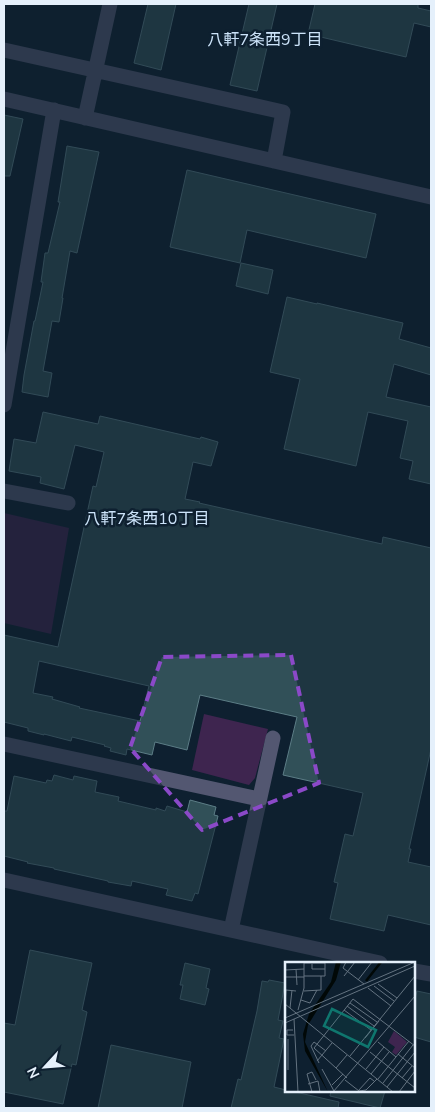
<svg xmlns="http://www.w3.org/2000/svg" width="435" height="1112" font-family="'Nunito Sans','Noto Sans JP',sans-serif">
	<style>
		.green { fill: #3e254f }
		.building { fill: #315058; stroke: #5c7d86; fill-rule: evenodd }
		.lines { fill: none; stroke-linecap: round; stroke-linejoin: round }
		.minor { stroke: #535771; stroke-width: 15 }
		.marked { fill: none; stroke: #8b49c8; stroke-width: 4; stroke-dasharray: 10 6; stroke-linejoin: round }
		.labels { text-anchor: middle; stroke-width: 5; stroke-linejoin: round; paint-order: stroke }
		.neighbourhood-label { font-size: 16px; fill: #cce3f9; stroke: #0e2030 }
		.inset-river { fill: none; stroke: #010807; stroke-width: 2.5 }
		.inset-road { fill: none; stroke: #647381; stroke-width: 1 }
		.view { fill: #0f766e; fill-opacity: 0.15; stroke: #0f766e; stroke-width: 2.5 }
		.inset-edge { fill: none; stroke: #e5f0fb; stroke-width: 2.5 }
	</style>
	<rect width="100%" height="100%" fill="#0e2030"/>
	<path class="green" d="M4,513L69,528L51,634L4,623Z
		M204,714L268,729L255,778L249,785L192,770Z"/>
	<path class="building" d="M148,4H176L161,70L134,63Z
		M249,4H277L257,91L230,85Z
		M315,4H418V8L431,11V27L414,23L406,57L308,34Z
		M4,115L23,119L10,176H4Z
		M67,146L99,152L77,253L70,251L62,298H63L59,322L52,321L43,371L52,373L48,397L22,392L24,375L34,321H35L43,282H41L45,253H48L60,202H58Z
		M187,170L376,214L366,258L247,230L240,263L170,247Z
		M241,263L273,270L268,294L236,286Z
		M287,297L317,304V303L403,323L399,339L431,348V375L394,364L386,397L431,407V484L409,479L413,461L400,458L408,421L368,412L356,466L284,449L300,379L270,372Z
		M43,412L98,424L100,416L200,439L201,437L218,442L211,466L193,462L185,499L200,502L199,503L382,544L383,537L431,548V749L409,849H411L408,862L431,867V925L388,915L384,931L330,919L338,883L334,882L345,834L353,836L363,793L283,775L297,717L200,695L187,750L155,742L152,755L127,749L126,755L110,751L111,748L104,746L105,745L72,737L71,741L44,734V735L28,731V728L4,722V635L58,647L93,486L96,487L104,452L75,445L64,489L40,483L41,477L9,471L14,439L36,443ZM39,661L149,686L140,721L79,708L80,707L52,699L53,697L33,693Z
		M54,775L73,780L74,776L97,781L95,792L119,797L118,801L156,810V808L165,811L167,806L187,812L190,800L216,807L214,815L218,816L214,832L198,894L195,893L192,901L166,895L168,889L132,881L131,886L108,882V881L54,869V868L27,863L28,862L4,856V811H7L14,776L46,783L47,780L52,781Z
		M30,950L92,963L82,1010L87,1012L76,1065L72,1064L63,1104L4,1092V1023L15,1025Z
		M185,963L210,969L206,988L209,989L205,1005L180,999L183,985H180Z
		M269,980L285,983L278,1020L283,1021L279,1038L284,1039L274,1087L286,1090V1091H291L339,1102L338,1108H231L238,1079L241,1080L257,1011L262,981L268,982Z
		M417,991L431,994V1042L414,1037V1003Z
		M111,1045L191,1062L182,1108H98Z
		M331,1091H385L380,1108L330,1096Z"/>
	<g class="lines">
		<path class="minor" d="M4,50L283,112L274,161
			M4,99L431,197
			M85,118L110,4
			M4,405L54,110
			M4,491L68,503
			M4,744L259,799
			M4,880L380,963
			M231,930L273,738
			M414,971L431,974"/>
	</g>
	<path d="M0 0H435V1112H0ZM291,655L319,783L202,830L130,748L162,657Z" fill="#0e2030" fill-opacity=".55" fill-rule="evenodd"/>
	<path class="marked" d="M291,655L319,783L202,830L130,748L162,657Z"/>
	<g class="labels">
		<g class="neighbourhood-label">
			<text x="265" y="45">八軒7条西9丁目</text>
			<text x="147" y="524">八軒7条西10丁目</text>
		</g>
	</g>
	<g transform="translate(285 962)">
		<rect width="130" height="130" fill="#0e2030"/>
		<path d="M109,69L122,80L111,93L107,90L110,85L103,80Z" fill="#3e254f"/>
		<path d="M51,0H56L51,18L23,63L20,80L43,130L20,89L18,72L24,52L46,20Z" fill="#010807"/>
		<path class="inset-river" d="M81,19L96,0"/>
		<path class="inset-road" d="M61,0L58,6L79,22M19,1H40M27,2V7H40M11,7L12,23M0,8L19,7M19,14H40V0M59,14L70,0M0,15H19M73,18L87,0M93,22L112,36M89,24L109,39M83,26L106,44M19,29L36,28V14M16,38L25,41L32,28M65,41L92,60M0,42L1,28L11,29M0,42L108,130M62,44L89,64M5,46L7,28M13,48L19,26V0M59,48L86,68M0,56L130,0M9,57L13,130M0,61L130,4M8,68H2V73H9M80,76L94,59M3,77V108M93,80L111,95M85,90L130,126M113,92L130,106M65,94L130,14M32,99L47,81M34,101L26,84L29,80L41,89M51,106L62,93M37,107L49,129M81,107L99,85M86,112L104,90M62,116L29,86L68,37L130,84M117,116L127,104M93,117L124,79M60,118L74,129L81,128L92,117M98,121L128,83M23,122L33,119L35,130M47,123L58,112M102,125L130,90M73,129L85,116L89,119M27,130L22,112L27,110L31,118M48,130L130,34M114,130L130,109"/>
		<path class="view" d="M47,47L91,68L83,85L39,64Z"/>
		<rect width="130" height="130" class="inset-edge"/>
	</g>
	<rect width="435" height="1112" fill="none" stroke="#e5f0fb" stroke-width="10"/>
	<g transform="translate(45 1067) rotate(244)" stroke="#0e2030" stroke-width="4" paint-order="stroke">
	<path d="M0-4L9 19L0 12L-9 19Z" fill="#e5f0fb"/>
	<text y="-8" font-size="14" font-weight="bold" text-anchor="middle" fill="#e5f0fb">N</text>
	</g>
</svg>
